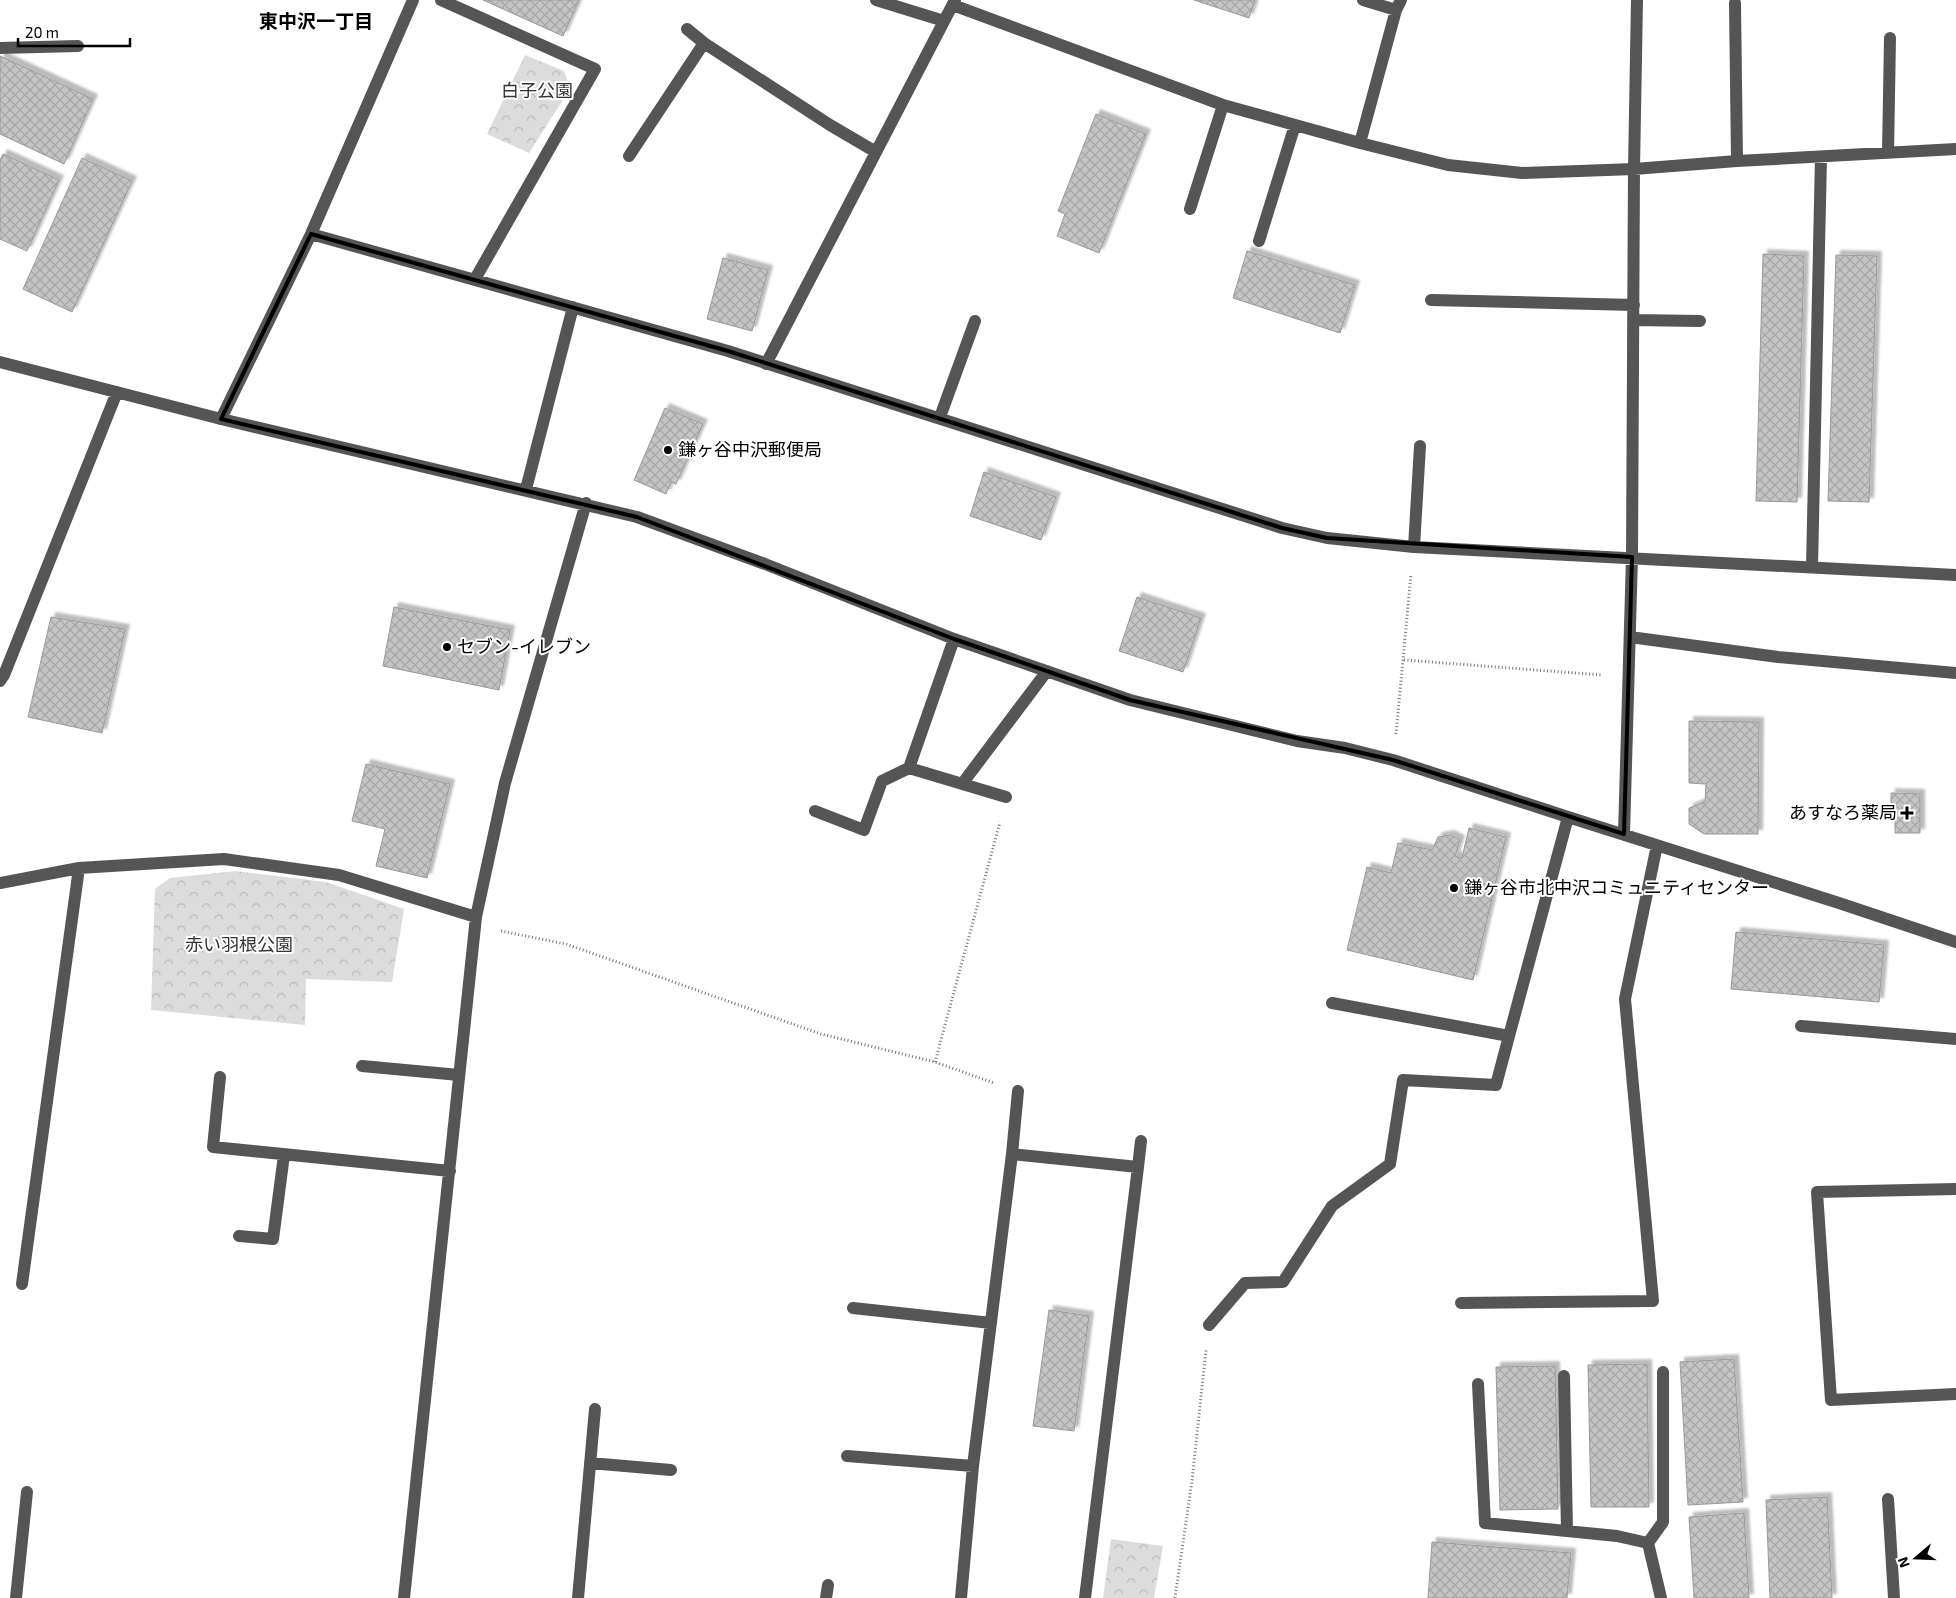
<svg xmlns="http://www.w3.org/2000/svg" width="1956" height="1598" font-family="'Exo 2','Noto Sans JP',sans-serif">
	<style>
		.park { fill: url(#park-crowns) }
		.building { fill: url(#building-cross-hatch); stroke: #999; filter: url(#shadow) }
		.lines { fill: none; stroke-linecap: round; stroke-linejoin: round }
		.path { stroke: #777; stroke-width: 3; stroke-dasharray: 1 2.5; stroke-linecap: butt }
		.minor { stroke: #555; stroke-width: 12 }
		.marked { fill: none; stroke: #000; stroke-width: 4; stroke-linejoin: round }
		.poi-dot { fill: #000; stroke: #fff; stroke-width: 2 }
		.labels { text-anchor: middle; stroke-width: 4; stroke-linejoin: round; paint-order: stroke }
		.park-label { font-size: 18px; fill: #333; stroke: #fff }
		.poi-label { font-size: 18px; fill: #000; stroke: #fff; text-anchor: start }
		.neighbourhood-label { font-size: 19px; font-weight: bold; fill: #000; stroke: #fff }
	</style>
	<defs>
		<pattern id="park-crowns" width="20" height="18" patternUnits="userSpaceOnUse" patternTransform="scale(1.25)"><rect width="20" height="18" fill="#dcdcdc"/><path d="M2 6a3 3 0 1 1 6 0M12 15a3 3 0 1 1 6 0" fill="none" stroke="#bbb"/></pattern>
		<pattern id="building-cross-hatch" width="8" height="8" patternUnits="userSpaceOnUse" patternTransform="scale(1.25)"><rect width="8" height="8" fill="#c4c4c4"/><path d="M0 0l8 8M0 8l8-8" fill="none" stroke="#a7a7a7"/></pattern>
		<filter id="shadow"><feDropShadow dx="4.5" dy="-4.5" stdDeviation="1" flood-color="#0004"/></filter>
	</defs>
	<rect width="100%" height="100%" fill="#fff"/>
	<path class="park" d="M525,55L564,71L570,89L529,153L487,134Z
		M235,871L326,882L404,909L392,982L306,979L305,1025L151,1010L155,889L170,878Z
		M1111,1539L1163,1546L1154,1598H1103Z"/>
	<path class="building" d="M483,0H579L563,36Z
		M1194,0H1255L1249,18Z
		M0,56L93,99L64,164L0,134Z
		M1096,114L1146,134L1099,253L1057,236L1065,214L1058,211Z
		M3,154L59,180L27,251L0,239V160Z
		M82,158L132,181L72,312L23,289Z
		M1247,251L1355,285L1340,333L1233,298Z
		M1763,254L1804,256L1797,502L1756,501Z
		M1836,255L1877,256L1869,502L1828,501Z
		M723,258L768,270L752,331L707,319Z
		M665,408L703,424L676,484L671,482L666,494L634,480Z
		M984,472L1056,497L1041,540L970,516Z
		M1137,597L1201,618L1183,672L1119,651Z
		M394,607L510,630L499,690L383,666Z
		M51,617L125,629L102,733L28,717Z
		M1689,721L1759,722L1758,834H1704L1689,824V808L1705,802L1706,784L1689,783Z
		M366,764L450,784L427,878L376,866L385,829L352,821Z
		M1891,793L1920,794V833H1895V821H1891Z
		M1469,828L1506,837L1473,980L1347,950L1367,867L1391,873L1398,843L1432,850L1438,837L1450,835L1460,840L1455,856L1462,858Z
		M1736,932L1884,945L1879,1002L1731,989Z
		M1049,1310L1089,1316L1074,1431L1033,1426Z
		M1734,1359L1743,1502L1688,1505L1680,1362Z
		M1647,1364L1649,1507H1591L1588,1365Z
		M1555,1366L1558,1509L1500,1510L1496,1367Z
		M1827,1497L1832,1598H1770L1766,1500Z
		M1744,1513L1749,1598H1694L1689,1517Z
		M1432,1542L1571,1553L1567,1598H1428Z"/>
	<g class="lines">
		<path class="path" d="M1404,660L1602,675
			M1396,734L1411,574
			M501,931L566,944L821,1034L935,1062L994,1083
			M935,1062L1000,822
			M1175,1598L1192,1481L1206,1350"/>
		<path class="minor" d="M441,0L595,69L475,279
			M876,0L944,21
			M1363,0L1396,10
			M1735,3L1737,161
			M953,5L1223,105L1360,143L1448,165L1522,173L1634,169L1737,161L1956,149
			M687,29L704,43L830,125L876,152
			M0,48L78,46
			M1360,143L1396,10L1401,0
			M1888,153L1890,38
			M629,156L704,43
			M1190,209L1223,105
			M311,234L728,351L1282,528L1327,538L1414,547L1956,575
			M1259,241L1295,125
			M1431,300L1634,305
			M1633,320L1700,321
			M0,362L221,419L637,517L765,564L954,639L1130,700L1297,741L1345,748L1393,760L1568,817L1839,903L1956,942
			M766,364L955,0
			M940,417L975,321
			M221,419L311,234L413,0
			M526,489L573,307
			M1414,547L1420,446
			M1812,567L1821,157
			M1630,637L1778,657L1956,673
			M0,681L4,675L117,392
			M909,768L1006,797
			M962,784L1047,671
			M815,811L864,830L882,781L909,768L954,639
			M1624,834L1632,557L1634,169L1637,0
			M0,883L79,868L224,859L339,875L476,917
			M1332,1003L1509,1036L1568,817
			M1801,1026L1956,1039
			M362,1066L459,1075
			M220,1077L213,1147L450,1171
			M1012,1154L1138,1167L1085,1598
			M1138,1167L1141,1141
			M1956,1189L1817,1192L1831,1400L1956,1394
			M239,1236L273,1239L284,1155
			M22,1284L79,868
			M1461,1303L1653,1301L1625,999L1657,845
			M853,1308L991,1323
			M1209,1325L1245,1283L1283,1282L1332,1206L1390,1164L1403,1080L1496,1085L1509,1036
			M1564,1376L1567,1531
			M1478,1384L1485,1523L1617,1536L1648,1543
			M847,1456L973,1466
			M590,1463L671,1470
			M1888,1499L1894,1598
			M16,1598L27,1492
			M404,1598L476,917L505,783L586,503
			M578,1598L595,1409
			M826,1598L828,1585
			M961,1598L973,1466L1012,1154L1018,1091
			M1661,1598L1648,1543L1663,1522V1372"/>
	</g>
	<path class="marked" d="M311,234L728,351L1282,528L1327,538L1632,557L1624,834L1393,760L1130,700L954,639L637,517L221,419Z"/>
	<g class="poi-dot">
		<circle cx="668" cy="450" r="5"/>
		<circle cx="447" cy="647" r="5"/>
		<path d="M1904.5 805.5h5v5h5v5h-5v5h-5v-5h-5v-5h5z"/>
		<circle cx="1454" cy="888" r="5"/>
	</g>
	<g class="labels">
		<g class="park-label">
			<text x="537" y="97">白子公園</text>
			<text x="239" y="951">赤い羽根公園</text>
		</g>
		<g class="poi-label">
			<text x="678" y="456">鎌ヶ谷中沢郵便局</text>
			<text x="457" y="653">セブン-イレブン</text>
			<text x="1897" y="819" text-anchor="end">あすなろ薬局</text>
			<text x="1464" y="894">鎌ヶ谷市北中沢コミュニティセンター</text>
		</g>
		<g class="neighbourhood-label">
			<text x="316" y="28">東中沢一丁目</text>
		</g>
	</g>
	<g transform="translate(1916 1558) rotate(251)" stroke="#ffffff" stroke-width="4" paint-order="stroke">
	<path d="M0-4L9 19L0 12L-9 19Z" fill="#000000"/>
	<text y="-8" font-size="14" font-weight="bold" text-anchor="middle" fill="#000000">N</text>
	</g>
	<path d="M18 38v8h112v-8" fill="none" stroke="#000000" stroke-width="2.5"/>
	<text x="25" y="38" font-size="15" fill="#000000" stroke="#ffffff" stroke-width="4" paint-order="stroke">20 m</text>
</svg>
